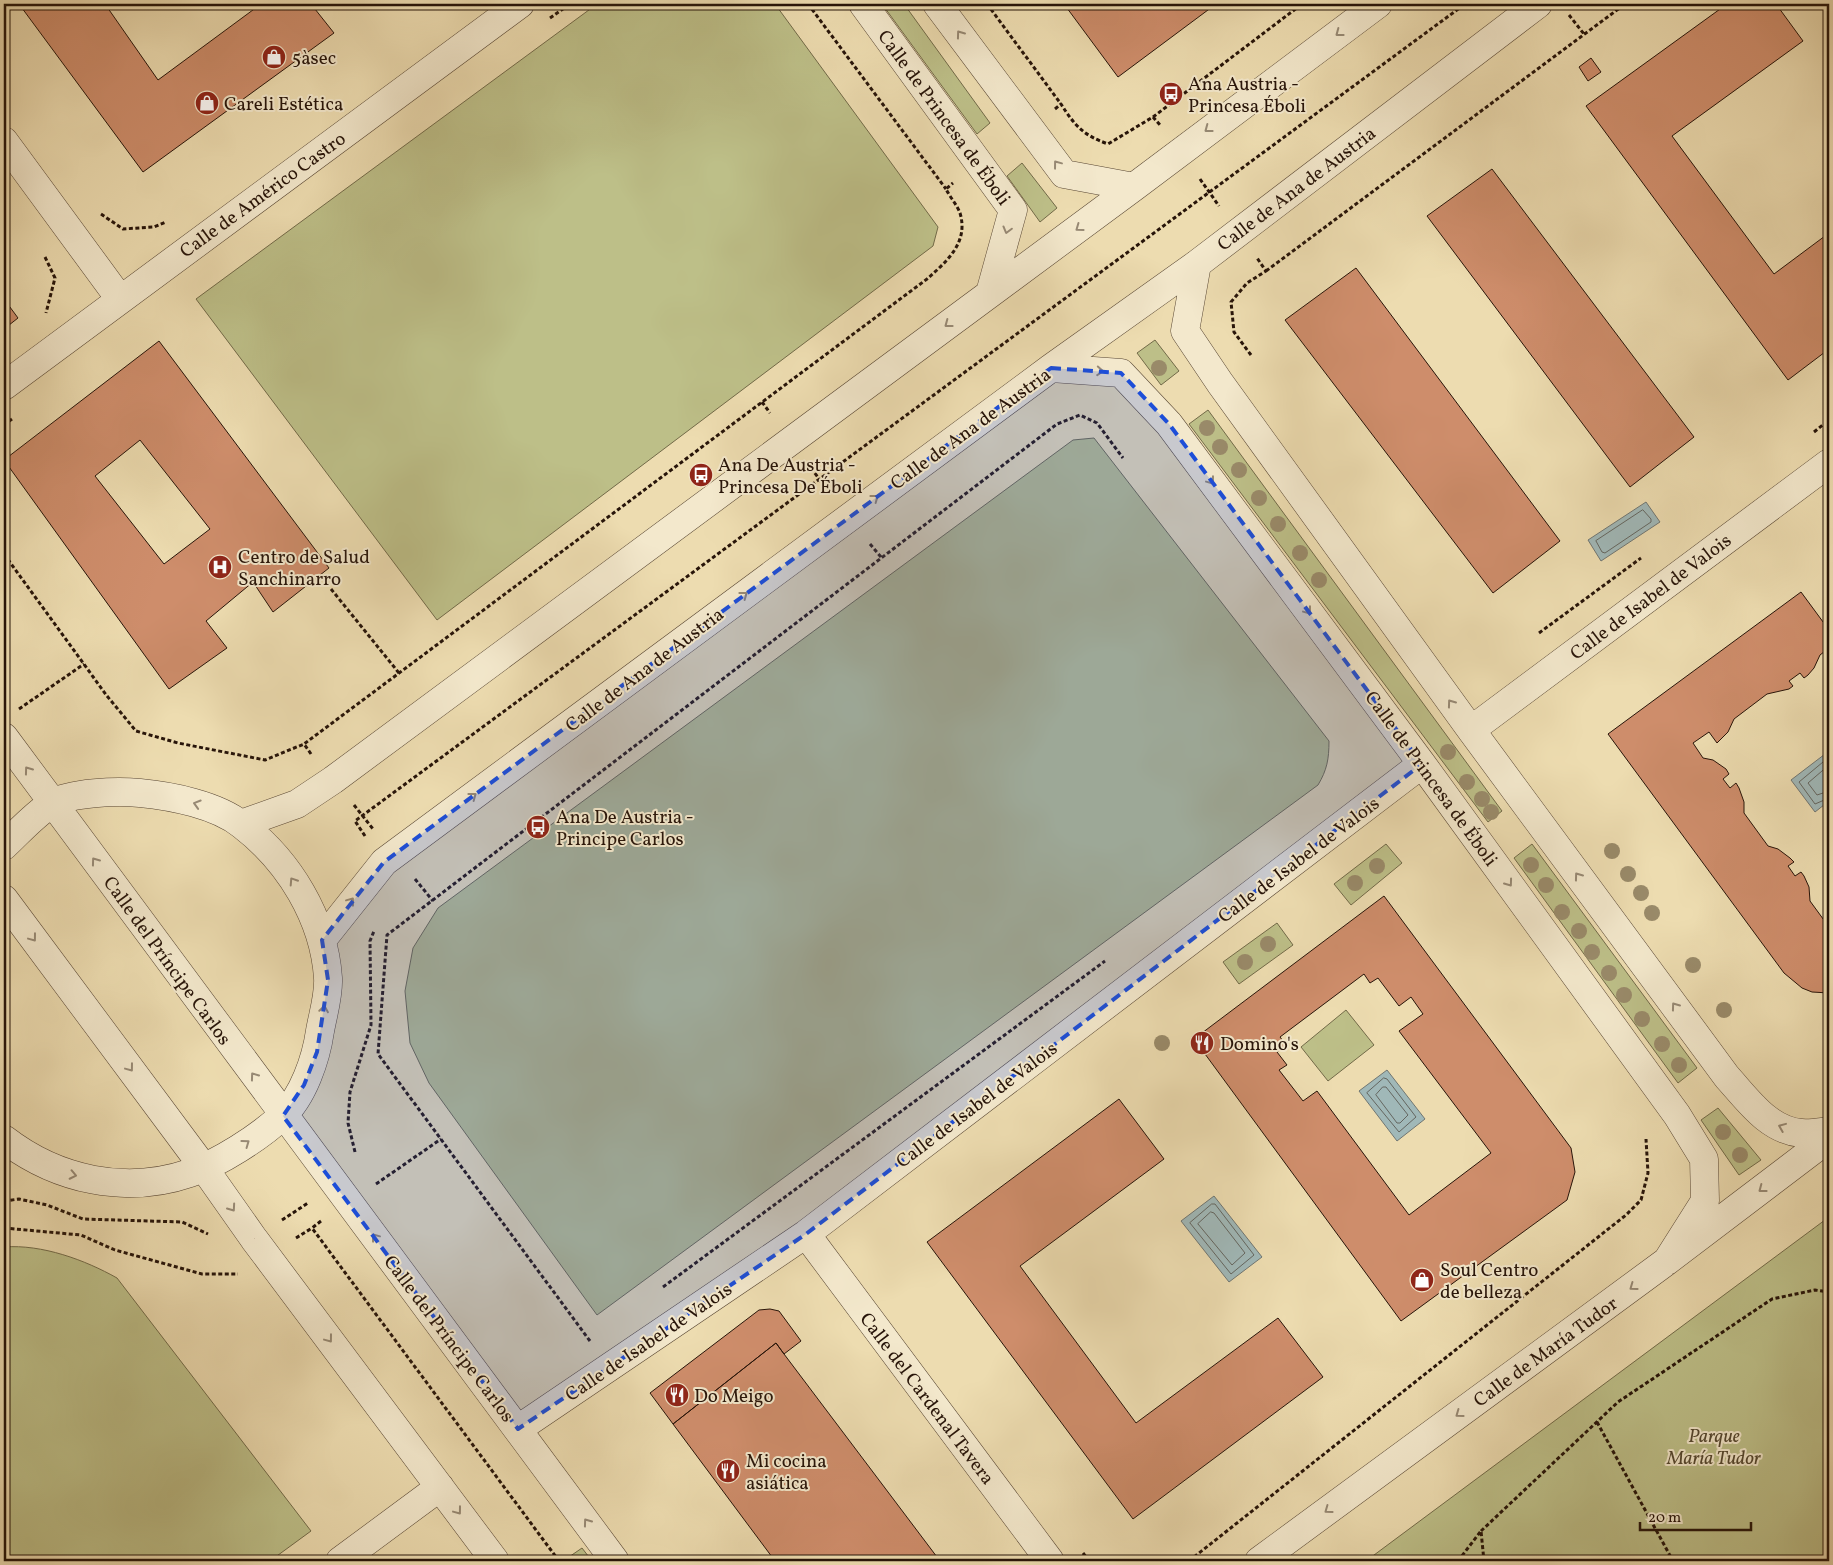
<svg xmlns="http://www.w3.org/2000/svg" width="1833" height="1565" font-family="Vollkorn,serif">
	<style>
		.green { fill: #bdbf88; stroke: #726a48 }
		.water { fill: #a0b8b8; stroke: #707672 }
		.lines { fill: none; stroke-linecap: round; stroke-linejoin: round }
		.shore { stroke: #646660; stroke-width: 1 }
		.building { fill: #ce8d6b; stroke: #271409; fill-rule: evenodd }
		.minor-casing { stroke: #584633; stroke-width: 29 }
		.path { stroke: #271409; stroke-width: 3; stroke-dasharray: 4 2.5; stroke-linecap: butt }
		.minor { stroke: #f3e8cc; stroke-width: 28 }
		.tree { fill: #998a69 }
		.oneway { stroke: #978974 }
		.marked { fill: #1d4ed8; fill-opacity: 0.2; stroke: #1d4ed8; stroke-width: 4; stroke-dasharray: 10 6; stroke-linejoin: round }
		.labels { text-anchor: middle; stroke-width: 4; stroke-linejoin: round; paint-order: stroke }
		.poi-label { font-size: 19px; fill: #271409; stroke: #f3e8cc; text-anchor: start }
		.street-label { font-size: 19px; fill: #271409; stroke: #f3e8cc }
		.park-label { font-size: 19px; font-style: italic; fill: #54472f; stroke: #f3e8cc }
	</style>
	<rect width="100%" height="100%" fill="#eddcb0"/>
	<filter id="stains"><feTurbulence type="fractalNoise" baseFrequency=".004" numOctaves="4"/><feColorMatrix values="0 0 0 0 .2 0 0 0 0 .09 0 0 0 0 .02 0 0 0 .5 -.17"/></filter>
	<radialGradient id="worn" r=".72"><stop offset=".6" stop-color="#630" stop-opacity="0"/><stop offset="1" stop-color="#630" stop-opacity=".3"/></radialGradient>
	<path class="green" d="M597,4H775L938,227L933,246L437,620L196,299Z
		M882,4H904L990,123L977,134Z
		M1022,163L1057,208L1040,222L1007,176Z
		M1155,340L1179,371L1161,385L1137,353Z
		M1208,410L1502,811L1488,822L1189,424Z
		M1094,438L1329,741C1329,759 1327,770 1318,785L597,1315L429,1083L410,1043L405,991L413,948L438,908L1073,440Z
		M1386,844L1402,863L1351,905L1334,884Z
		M1532,844L1697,1068L1678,1083L1514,858Z
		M1277,923L1293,945L1239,984L1223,962Z
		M1346,1010L1374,1045L1328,1081L1301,1047Z
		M1718,1108L1761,1160L1739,1175L1701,1120Z
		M1829,1217V1561H1366Z
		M4,1247C42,1244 85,1260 117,1278L311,1531L270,1561H4Z
		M582,1548L592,1561H567L566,1559Z"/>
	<path class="water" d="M1646,502L1660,522L1601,561L1588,540Z
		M1829,751V801L1815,812L1791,780Z
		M1387,1070L1425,1119L1397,1141L1359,1091Z
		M1214,1196L1262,1257L1229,1282L1181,1221Z"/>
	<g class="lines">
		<path class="shore" d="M1643,510L1651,519V522L1605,553L1602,552L1596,541Z
			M1829,757L1799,782L1815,804L1829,798
			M1829,765L1808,783L1817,795L1829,791
			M1384,1078L1387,1079L1416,1117L1399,1132L1367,1093Z
			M1383,1087H1386L1408,1115L1400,1123H1397L1376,1095Z
			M1212,1204H1215L1254,1255L1231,1274L1190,1223Z
			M1211,1212L1214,1213L1245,1253L1232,1265L1198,1224Z"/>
	</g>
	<path class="building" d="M19,4H105L158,80L261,4H311L334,33L143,172Z
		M1064,4H1216L1118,77Z
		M1727,4H1776L1803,41L1672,136L1774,274L1829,233V349L1788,380L1586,106Z
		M1591,58L1601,72L1588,81L1579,67Z
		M1492,169L1694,437L1630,487L1427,216Z
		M1356,268L1560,541L1493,593L1285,320Z
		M4,299L18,318L4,329Z
		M159,341L329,568L273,612L253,582L206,621L227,648L169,689L4,460ZM140,440L210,529L164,564L95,476Z
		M1801,592L1829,630V648L1820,655L1814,668L1808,675L1804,678L1800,673L1789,681L1793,686L1789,689L1767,694L1734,719L1728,732L1717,743L1709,732L1693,743L1703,758L1713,760L1726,769L1729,774L1723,779L1730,788L1736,783L1739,788L1744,802V813L1768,846L1778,849L1790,858L1794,862L1788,866L1795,876L1801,872L1804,876L1809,887L1810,901L1829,927V993L1812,992L1802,988L1784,973L1608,734Z
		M1384,896L1571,1148L1575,1172L1567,1200L1401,1321L1194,1039ZM1364,974L1370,983L1378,978L1399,1006L1411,997L1423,1014L1399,1031L1491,1153L1409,1215L1317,1091L1303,1101L1279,1070L1287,1065L1277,1052L1286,1045L1280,1037Z
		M1119,1099L1164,1159L1020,1266L1136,1423L1278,1318L1323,1377L1133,1519L927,1242Z
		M770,1309L779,1311L801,1341L784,1354L776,1343L673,1424L650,1393L759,1310Z
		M776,1343L784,1354L940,1561H775L673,1424Z"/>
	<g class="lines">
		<g class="minor-casing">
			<path id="minor" d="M863,4L1013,210L990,293
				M937,4L1064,174L1134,187
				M4,141L120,299
				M1197,264L1185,331L1220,383L1471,730L1727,1077C1748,1100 1768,1130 1801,1133C1810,1134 1820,1132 1829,1131
				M1051,368L1121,373L1169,424L1422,764L1677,1115L1704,1159L1705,1201L1667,1261
				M4,386L520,4
				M1471,730L1829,463
				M4,737L615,1561
				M241,824L297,804L333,780L1134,187L1378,4
				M4,846C19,832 34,815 51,804C71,792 117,791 140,793C172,796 217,805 242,825C289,861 324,918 328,978C329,995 323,1014 320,1031C316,1059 303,1097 282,1116C260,1137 219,1163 190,1173C126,1195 57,1180 4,1139
				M4,899L204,1168L254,1239L495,1561
				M322,940L384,862L1051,368L1197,264L1538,4
				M806,1234L1050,1561
				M518,1429L806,1234L1422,764
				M340,1561L440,1487
				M1259,1561L1667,1261L1829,1138"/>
		</g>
		<path class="path" d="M808,4L946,189
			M987,4L1061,104
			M1569,15L1584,34
			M550,18L570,4
			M1055,109L1061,104C1075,126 1083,135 1108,144L1153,117L1160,125
			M1153,117L1302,4
			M1200,179L1219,206
			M101,214L123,229L154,227L166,222
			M45,257L55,278L46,313
			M1266,271L1625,4
			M1251,355L1234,332L1231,302L1247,283L1266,271L1257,258
			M762,402L770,413
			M4,425L12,419
			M1814,432L1829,420
			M811,468L828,491
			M870,544L881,557
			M4,554L107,696L136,731L178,743L265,760L304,744
			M331,589L399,673
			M1539,633L1641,558
			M19,709L84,664
			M311,754L304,744L927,279C946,262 969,243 960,213C957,205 950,197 946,189L953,183
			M354,805L373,829
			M365,836L355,821L1465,4
			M415,879L433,901
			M355,1152L348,1123L350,1092L371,1025L370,941L374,931
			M376,1184L441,1139
			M4,1201L19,1199L47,1205L83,1219L182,1222L208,1234
			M282,1220L308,1203
			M321,1221L312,1228L559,1561
			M4,1228L81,1235L115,1250L202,1274H238
			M296,1238L312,1228
			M663,1287L1105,961
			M590,1341L378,1054L387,935L1057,424L1080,415L1097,423L1123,458
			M1597,1422L1673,1561
			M1481,1531L1618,1402L1772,1299L1815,1290L1829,1292
			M1083,1553L1089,1561
			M1189,1561L1626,1215L1641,1200L1648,1173L1646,1139
			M1458,1561L1481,1531L1484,1561"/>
		<use href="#minor" class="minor"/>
	</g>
	<g class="tree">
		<circle cx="1159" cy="368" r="8"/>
		<circle cx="1207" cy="428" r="8"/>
		<circle cx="1220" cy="447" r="8"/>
		<circle cx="1239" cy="470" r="8"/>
		<circle cx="1259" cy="498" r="8"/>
		<circle cx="1278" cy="524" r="8"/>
		<circle cx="1300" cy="553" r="8"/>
		<circle cx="1319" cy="580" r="8"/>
		<circle cx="1448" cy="752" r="8"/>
		<circle cx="1467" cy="782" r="8"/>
		<circle cx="1482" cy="799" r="8"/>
		<circle cx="1491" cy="812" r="8"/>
		<circle cx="1612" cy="851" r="8"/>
		<circle cx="1531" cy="865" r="8"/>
		<circle cx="1377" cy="866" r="8"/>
		<circle cx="1628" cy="874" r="8"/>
		<circle cx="1355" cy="883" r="8"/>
		<circle cx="1546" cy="885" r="8"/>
		<circle cx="1641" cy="893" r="8"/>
		<circle cx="1562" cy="912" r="8"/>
		<circle cx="1652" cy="913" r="8"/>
		<circle cx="1579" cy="931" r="8"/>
		<circle cx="1268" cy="944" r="8"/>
		<circle cx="1592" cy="952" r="8"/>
		<circle cx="1245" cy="962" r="8"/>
		<circle cx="1693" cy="965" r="8"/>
		<circle cx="1609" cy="973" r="8"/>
		<circle cx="1624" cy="995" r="8"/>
		<circle cx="1724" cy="1010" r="8"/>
		<circle cx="1642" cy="1019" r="8"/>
		<circle cx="1162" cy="1043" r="8"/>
		<circle cx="1662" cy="1044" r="8"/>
		<circle cx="1679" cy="1065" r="8"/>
		<circle cx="1723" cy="1132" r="8"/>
		<circle cx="1740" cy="1155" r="8"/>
	</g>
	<defs><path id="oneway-chevron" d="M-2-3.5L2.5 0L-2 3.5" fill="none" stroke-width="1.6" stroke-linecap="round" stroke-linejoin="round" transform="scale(1.25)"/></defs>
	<g class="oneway">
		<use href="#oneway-chevron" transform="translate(1339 33) rotate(143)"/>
		<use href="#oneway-chevron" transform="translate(960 34) rotate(-126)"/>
		<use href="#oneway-chevron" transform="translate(1208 129) rotate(143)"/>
		<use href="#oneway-chevron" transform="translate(1057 164) rotate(-127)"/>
		<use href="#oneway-chevron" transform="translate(1079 228) rotate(144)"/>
		<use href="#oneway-chevron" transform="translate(1007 230) rotate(105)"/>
		<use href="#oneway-chevron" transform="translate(948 324) rotate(143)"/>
		<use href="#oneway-chevron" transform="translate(1100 371) rotate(4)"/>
		<use href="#oneway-chevron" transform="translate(1211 481) rotate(53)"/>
		<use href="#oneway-chevron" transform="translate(875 498) rotate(-37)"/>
		<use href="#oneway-chevron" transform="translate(744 595) rotate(-37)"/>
		<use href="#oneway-chevron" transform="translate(1308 611) rotate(53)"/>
		<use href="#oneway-chevron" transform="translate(1451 703) rotate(-126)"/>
		<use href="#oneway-chevron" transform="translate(28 770) rotate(-126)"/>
		<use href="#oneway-chevron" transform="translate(473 796) rotate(-37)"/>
		<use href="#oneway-chevron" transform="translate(197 804) rotate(-163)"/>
		<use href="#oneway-chevron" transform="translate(95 861) rotate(-126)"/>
		<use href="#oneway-chevron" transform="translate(1578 876) rotate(-126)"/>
		<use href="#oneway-chevron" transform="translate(293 881) rotate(-123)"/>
		<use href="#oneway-chevron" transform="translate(1509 883) rotate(54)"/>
		<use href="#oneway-chevron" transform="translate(351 901) rotate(-53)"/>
		<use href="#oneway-chevron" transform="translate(33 938) rotate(53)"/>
		<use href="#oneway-chevron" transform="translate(1675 1006) rotate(-126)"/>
		<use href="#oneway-chevron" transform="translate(324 1009) rotate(-81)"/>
		<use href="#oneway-chevron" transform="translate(130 1068) rotate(53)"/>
		<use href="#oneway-chevron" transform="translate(254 1076) rotate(-126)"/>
		<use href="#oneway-chevron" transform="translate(1782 1127) rotate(-158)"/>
		<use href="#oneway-chevron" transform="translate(246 1143) rotate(-36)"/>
		<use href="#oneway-chevron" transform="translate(73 1175) rotate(12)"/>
		<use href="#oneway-chevron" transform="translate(1762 1189) rotate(143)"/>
		<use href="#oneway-chevron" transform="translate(232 1208) rotate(55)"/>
		<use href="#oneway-chevron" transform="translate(375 1237) rotate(-127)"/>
		<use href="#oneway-chevron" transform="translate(1633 1287) rotate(144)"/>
		<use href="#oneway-chevron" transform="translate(329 1339) rotate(53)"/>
		<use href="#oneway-chevron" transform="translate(1459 1414) rotate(144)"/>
		<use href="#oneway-chevron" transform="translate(1328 1510) rotate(144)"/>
		<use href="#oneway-chevron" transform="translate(458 1511) rotate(53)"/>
		<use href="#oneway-chevron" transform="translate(587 1522) rotate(-126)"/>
	</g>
	<path class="marked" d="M1051,368L1121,373L1169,424L1422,764L806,1234L518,1429L283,1116L304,1085L317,1052L328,980L322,940L384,862Z"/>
	<defs>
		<g id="shop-disc" transform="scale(1.25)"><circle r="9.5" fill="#8f2418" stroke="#f3e8cc"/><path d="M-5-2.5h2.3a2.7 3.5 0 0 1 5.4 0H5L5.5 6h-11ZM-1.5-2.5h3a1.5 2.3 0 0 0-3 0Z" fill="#fff"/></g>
		<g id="bus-disc" transform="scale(1.25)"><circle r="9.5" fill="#8f2418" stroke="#f3e8cc"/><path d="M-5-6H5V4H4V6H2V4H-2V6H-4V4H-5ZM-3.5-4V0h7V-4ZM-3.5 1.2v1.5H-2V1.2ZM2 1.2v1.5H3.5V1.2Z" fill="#fff"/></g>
		<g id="hospital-disc" transform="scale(1.25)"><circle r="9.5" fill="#8f2418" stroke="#f3e8cc"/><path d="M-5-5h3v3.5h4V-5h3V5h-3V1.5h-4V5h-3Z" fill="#fff"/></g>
		<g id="restaurant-disc" transform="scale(1.25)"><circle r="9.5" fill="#8f2418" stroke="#f3e8cc"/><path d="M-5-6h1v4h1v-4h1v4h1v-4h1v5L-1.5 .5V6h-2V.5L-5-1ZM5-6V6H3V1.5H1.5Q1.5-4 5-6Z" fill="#fff"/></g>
	</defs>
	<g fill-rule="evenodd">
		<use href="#shop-disc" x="274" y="57"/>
		<use href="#bus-disc" x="1171" y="94"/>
		<use href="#shop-disc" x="207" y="103"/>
		<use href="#bus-disc" x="701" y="475"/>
		<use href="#hospital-disc" x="220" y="567"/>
		<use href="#bus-disc" x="538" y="827"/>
		<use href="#restaurant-disc" x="1202" y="1043"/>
		<use href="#shop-disc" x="1422" y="1280"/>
		<use href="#restaurant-disc" x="677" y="1395"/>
		<use href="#restaurant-disc" x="728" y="1471"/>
	</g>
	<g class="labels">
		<g class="poi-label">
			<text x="292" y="64">5àsec</text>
			<text x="1188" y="90">Ana Austria -<tspan x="1188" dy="22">Princesa Éboli</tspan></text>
			<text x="224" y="110">Careli Estética</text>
			<text x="718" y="471">Ana De Austria -<tspan x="718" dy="22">Princesa De Éboli</tspan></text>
			<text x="238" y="563">Centro de Salud<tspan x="238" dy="22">Sanchinarro</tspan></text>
			<text x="556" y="823">Ana De Austria -<tspan x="556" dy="22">Principe Carlos</tspan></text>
			<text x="1220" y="1050">Domino's</text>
			<text x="1440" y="1276">Soul Centro<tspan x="1440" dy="22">de belleza</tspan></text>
			<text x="694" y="1402">Do Meigo</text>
			<text x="746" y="1467">Mi cocina<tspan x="746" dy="22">asiática</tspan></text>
		</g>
		<g class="street-label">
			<text transform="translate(945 117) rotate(54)" y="7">Calle de Princesa de Éboli</text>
			<text transform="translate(1296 188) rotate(-37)" y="7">Calle de Ana de Austria</text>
			<text transform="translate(262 194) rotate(-36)" y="7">Calle de Américo Castro</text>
			<text transform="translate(970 428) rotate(-36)" y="7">Calle de Ana de Austria</text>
			<text transform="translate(1650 596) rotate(-37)" y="7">Calle de Isabel de Valois</text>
			<text transform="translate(644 669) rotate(-37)" y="7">Calle de Ana de Austria</text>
			<text transform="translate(1432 778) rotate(54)" y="7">Calle de Princesa de Éboli</text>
			<text transform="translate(1298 859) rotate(-37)" y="7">Calle de Isabel de Valois</text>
			<text transform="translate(168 960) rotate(54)" y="7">Calle del Príncipe Carlos</text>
			<text transform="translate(976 1104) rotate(-37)" y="7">Calle de Isabel de Valois</text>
			<text transform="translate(450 1338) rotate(53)" y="7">Calle del Príncipe Carlos</text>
			<text transform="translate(648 1341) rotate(-34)" y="7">Calle de Isabel de Valois</text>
			<text transform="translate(1545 1351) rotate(-36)" y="7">Calle de María Tudor</text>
			<text transform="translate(928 1398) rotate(53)" y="7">Calle del Cardenal Tavera</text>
		</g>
		<g class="park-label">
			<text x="1714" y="1442">Parque<tspan x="1714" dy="22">María Tudor</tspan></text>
		</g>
	</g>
	<rect width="1833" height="1565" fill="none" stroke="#eddcb0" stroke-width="20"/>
	<rect x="5" y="5" width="1823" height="1555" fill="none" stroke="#271409" stroke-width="2.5"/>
	<rect x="10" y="10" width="1813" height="1545" fill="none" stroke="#271409"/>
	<path d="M1640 1522v8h111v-8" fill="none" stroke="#271409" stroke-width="2.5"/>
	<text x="1648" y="1522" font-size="15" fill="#271409" stroke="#f3e8cc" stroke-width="4" paint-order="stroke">20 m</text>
	<rect width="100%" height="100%" filter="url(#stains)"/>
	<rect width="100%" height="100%" fill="url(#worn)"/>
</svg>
